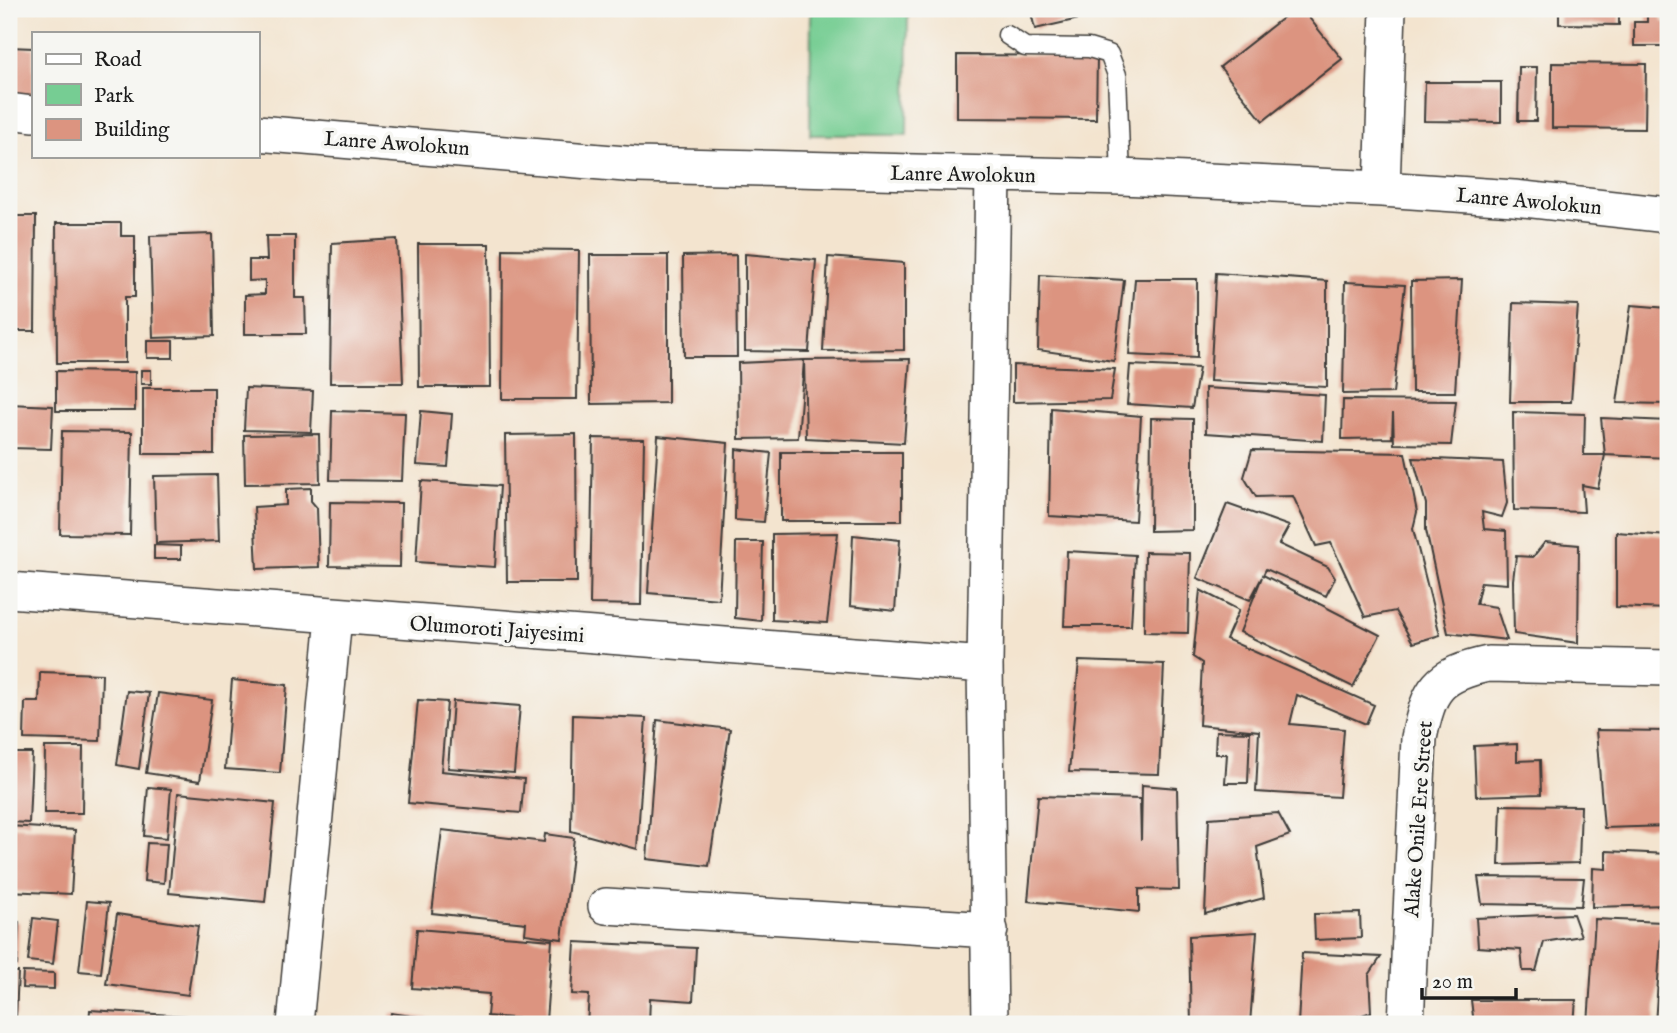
<svg xmlns="http://www.w3.org/2000/svg" width="1677" height="1033" font-family="'IM FELL English',serif">
	<style>
		.green { fill: #76cd93; stroke: #497458; stroke-width: 2 }
		.building { fill: #dc9480 }
		.lines { fill: none; stroke-linecap: round; stroke-linejoin: round }
		.lane-casing { stroke: #3c3a37; stroke-width: 21 }
		.street-casing { stroke: #3c3a37; stroke-width: 38 }
		.lane { stroke: #fff; stroke-width: 18 }
		.street { stroke: #fff; stroke-width: 35 }
		.labels { text-anchor: middle; stroke-width: 7; stroke-linejoin: round; paint-order: stroke }
		.street-label { font-size: 21px; fill: #1c1c1c; stroke: #f6f6f2 }
	</style>
	<rect width="100%" height="100%" fill="#f6f6f2"/>
	<filter id="ink" filterUnits="userSpaceOnUse"><feTurbulence type="fractalNoise" baseFrequency=".0143" numOctaves="2"/><feDisplacementMap in="SourceGraphic" scale="14" xChannelSelector="R" yChannelSelector="G"/><feConvolveMatrix kernelMatrix="1 2 1 2 8 2 1 2 1" color-interpolation-filters="sRGB"/></filter>
	<filter id="wash" filterUnits="userSpaceOnUse"><feTurbulence type="fractalNoise" baseFrequency=".00686" numOctaves="4" result="noise"/><feDisplacementMap in="SourceGraphic" scale="28" xChannelSelector="R" yChannelSelector="G"/><feGaussianBlur stdDeviation="1.57" result="paint"/><feColorMatrix in="noise" values="0 0 0 0 0 0 0 0 0 0 0 0 0 0 0 0 0 1.4 0 .05"/><feComposite in="paint" operator="in"/></filter>
	<g filter="url(#wash)">
		<rect width="100%" height="100%" fill="#f3e4cf"/>
		<path class="green" d="M811,9H908L907,135H810Z"/>
		<g id="blocks">
			<path class="building" d="M1030,9H1118V10L1035,29Z
				M1294,9H1302L1342,59L1263,121L1220,67Z
				M1559,9H1619V25L1559,24Z
				M1647,9H1661L1662,22H1668V46H1634V22H1647Z
				M9,47L33,48V96L9,95Z
				M957,55L1097,56L1096,119L957,118Z
				M1552,63L1646,64L1645,129L1552,128Z
				M1519,67H1537L1536,121H1518Z
				M1425,82H1501V122L1424,121Z
				M1664,135H1668V156H1667Z
				M9,216H36L35,331H9Z
				M56,223H121V236H135V297H125V363H57Z
				M212,234L214,336L153,338L150,236Z
				M266,236H295V298H305L306,334H245V295L265,294V280L249,281V260H267Z
				M397,239L403,383H330L332,243Z
				M418,244H489L490,387H419Z
				M503,249L579,250L577,399H502Z
				M745,254L816,260L809,352L745,351Z
				M590,255H668V403L591,404Z
				M736,255L737,357H684L683,256Z
				M828,257L904,263V350L823,351Z
				M1216,273L1327,281V387L1210,381Z
				M1040,275L1124,280L1114,361L1038,350Z
				M1135,279H1197V358L1129,355Z
				M1462,280L1455,392H1412L1411,281Z
				M1345,282L1405,285L1393,393L1343,394Z
				M1513,303L1578,305L1571,402H1510Z
				M1631,305L1668,308V404L1617,403Z
				M9,339H14L13,381H9Z
				M147,341H173V358H147Z
				M910,359L904,443L806,438L804,360L798,438L739,439L738,363L804,360Z
				M1013,365L1115,369L1110,400L1013,402Z
				M1130,365L1199,368L1192,408L1127,404Z
				M141,370H151V384H141Z
				M56,371L135,372V411H56Z
				M143,388H214V454H143Z
				M246,388L313,391L311,432L244,430Z
				M1205,388L1325,395L1323,441L1206,433Z
				M1343,400L1456,401L1451,445L1394,444L1393,413L1392,438L1342,439Z
				M9,404L53,406L51,449L9,448Z
				M1051,408L1141,416L1135,521L1049,516Z
				M332,411L405,413L402,481L330,480Z
				M421,411L452,414L448,467L417,465Z
				M1513,412L1585,414L1584,455H1605L1598,488L1582,485L1584,512L1514,510Z
				M1151,418L1193,419V530L1150,531Z
				M1601,418L1668,421V458L1605,455Z
				M62,431L132,432L130,535L60,534Z
				M319,434L320,483L245,484L244,435Z
				M576,434L577,582H507L505,435Z
				M658,436L728,443L719,599L648,593Z
				M593,438L644,439L641,605L590,604Z
				M736,449L771,453L764,522L735,520Z
				M1252,450L1405,453L1417,512L1413,529L1440,635L1413,643L1395,611L1365,617L1331,543L1316,546L1293,496L1256,497L1244,477Z
				M781,452H902V521H781Z
				M1413,458L1503,462L1507,503L1502,517L1482,512L1484,529L1506,531L1507,584L1481,582L1476,604L1496,607L1507,640L1448,633L1426,530V504Z
				M217,475L219,541L156,543L154,476Z
				M421,481L500,486L495,567L416,562Z
				M311,488V501L317,508L319,567L257,569L254,507L286,505V489Z
				M330,502L401,503L400,567L329,566Z
				M1227,504L1289,526L1279,544L1328,567L1335,578L1326,596L1266,569L1263,575L1380,635L1353,687L1240,632L1262,577L1250,600L1197,578Z
				M1616,532L1668,536V609L1616,607Z
				M838,533L827,623L772,620V534Z
				M853,535L900,540L895,611L850,606Z
				M736,542H763L761,621L735,618Z
				M1545,542L1579,545L1578,643L1514,634L1513,580L1516,556L1533,557Z
				M154,545L181,546V559H154Z
				M1067,551L1135,555L1131,626H1064Z
				M1145,552L1190,553L1188,633L1144,632Z
				M1200,590L1239,610L1226,639L1374,705L1366,724L1297,695L1290,724L1344,729L1339,797L1256,792L1259,731L1199,725L1202,663L1193,657Z
				M1079,661L1164,664L1159,774L1069,772Z
				M40,672L102,674L100,741L24,739L25,702H39Z
				M232,680L287,685L280,773L225,769Z
				M127,691L149,693L139,769L117,765Z
				M158,693L212,700L200,781L146,773Z
				M418,700L447,702L441,771L524,779L521,813L408,803Z
				M453,701L520,706L514,773L448,768Z
				M573,715L646,718L637,849L571,831Z
				M657,720L730,729L709,866L647,859Z
				M1596,730L1668,731V826L1604,828Z
				M1216,731L1250,732L1248,783H1225L1227,754H1215Z
				M1517,744V761L1540,760L1541,794L1476,796L1474,746Z
				M45,747H83L82,813H44Z
				M9,753H32L29,823L9,822Z
				M1142,785L1177,788L1179,890L1139,889V912L1028,901L1038,796L1140,799L1141,840Z
				M148,787L171,789L167,838L144,836Z
				M178,793L275,803L265,902L169,893Z
				M1501,805L1581,806L1579,863L1499,865Z
				M1278,813L1290,835L1257,847L1264,898L1205,914L1209,818Z
				M9,826L75,830L71,894L9,891Z
				M442,830L544,842L545,834L574,838L562,939L525,934L526,923L432,913Z
				M147,843L167,844L164,883L144,881Z
				M1606,851L1668,854V905L1592,907L1593,868L1606,869Z
				M1478,877L1584,878L1581,906L1482,904Z
				M87,901L109,903L101,973L79,971Z
				M1360,913L1361,938L1315,940L1314,914Z
				M117,914L198,926L188,995L106,984Z
				M1573,914L1581,936L1544,942L1536,971H1523L1521,950L1478,947L1476,918Z
				M33,918L58,921L53,964L28,961Z
				M1595,919L1662,922L1655,1024H1588Z
				M9,921L19,922L17,965L9,964Z
				M417,929L552,940L546,1021L487,1016L489,994L412,988Z
				M1257,932L1250,1024H1191L1189,936Z
				M575,942L696,948L693,1001L650,998L649,1024H587L589,995L572,994Z
				M1302,953L1381,957L1369,975L1371,1012L1337,1024H1298Z
				M9,972H18L16,1017H9Z
				M23,972L54,973V989L22,988Z
				M1471,1000H1576L1574,1024H1474Z
				M90,1010L203,1017V1024H89Z
				M391,1013L460,1023V1024H389Z"/>
		</g>
	</g>
	<g filter="url(#ink)">
		<use href="#blocks" fill-opacity="0" stroke="#3c3a37" stroke-width="2"/>
		<g class="lines">
			<g class="lane-casing">
				<path id="lane" d="M1007,35L1025,47L1089,48L1109,54L1117,75L1121,177"/>
			</g>
			<g class="street-casing">
				<path id="street" d="M9,111L33,114
					M257,133L637,165L1121,177L1382,189L1514,198L1668,215
					M1382,189L1388,9
					M9,590L985,665
					M606,906L990,930
					M295,1024L334,617
					M990,1024L985,665L993,174
					M1406,1024L1419,738C1429,689 1437,675 1488,664L1668,668"/>
			</g>
			<use href="#lane" class="lane"/>
			<use href="#street" class="street"/>
		</g>
	</g>
	<g class="labels">
		<g class="street-label">
			<text transform="translate(397 143) rotate(4)" y="7">Lanre Awolokun</text>
			<text transform="translate(963 174) rotate(1)" y="7">Lanre Awolokun</text>
			<text transform="translate(1529 201) rotate(5)" y="7">Lanre Awolokun</text>
			<text transform="translate(497 629) rotate(4)" y="7">Olumoroti Jaiyesimi</text>
			<text transform="translate(1418 819) rotate(-86)" y="7">Alake Onile Ere Street</text>
		</g>
	</g>
	<rect width="1677" height="1033" fill="none" stroke="#f6f6f2" stroke-width="35"/>
	<rect x="32" y="32" width="228" height="126" fill="#f6f6f2" stroke="#9f9f9c" stroke-width="2"/>
	<rect x="46" y="54" width="35" height="10" fill="#ffffff" stroke="#9f9f9c" stroke-width="2"/>
	<text x="94" y="66" font-size="21" fill="#1c1c1c">Road</text>
	<rect x="46" y="84" width="35" height="21" fill="#76cd93" stroke="#9f9f9c" stroke-width="2"/>
	<text x="94" y="102" font-size="21" fill="#1c1c1c">Park</text>
	<rect x="46" y="119" width="35" height="21" fill="#dc9480" stroke="#9f9f9c" stroke-width="2"/>
	<text x="94" y="136" font-size="21" fill="#1c1c1c">Building</text>
	<path d="M1422 988v10h94v-10" fill="none" stroke="#1c1c1c" stroke-width="3.5"/>
	<text x="1432" y="988" font-size="21" fill="#1c1c1c" stroke="#f6f6f2" stroke-width="5" paint-order="stroke">20 m</text>
</svg>
